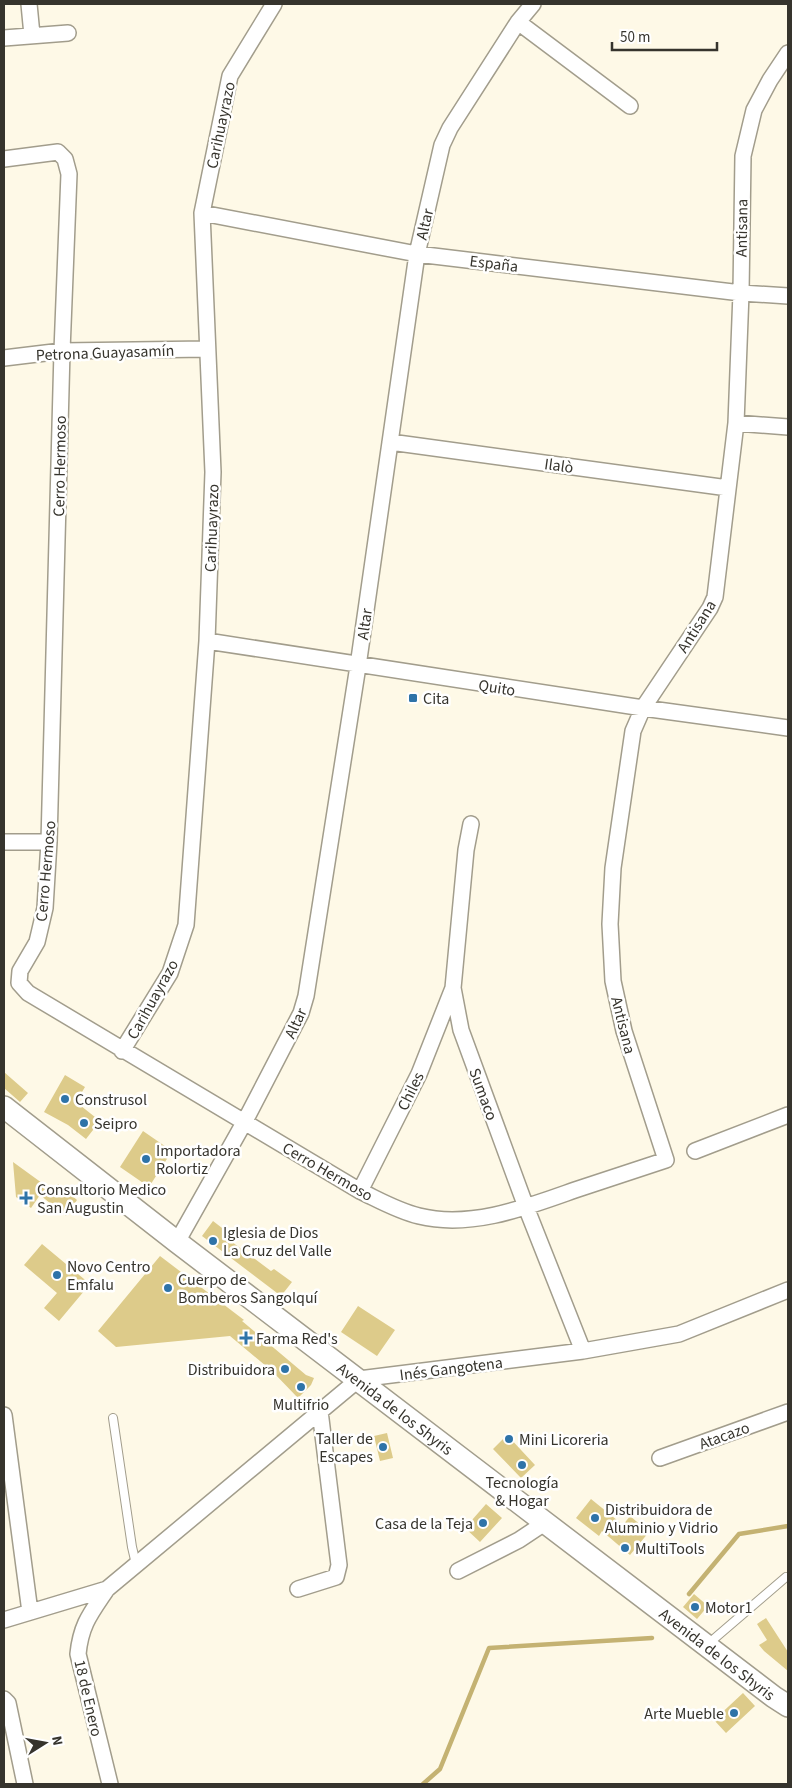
<svg xmlns="http://www.w3.org/2000/svg" width="792" height="1788" font-family="'Source Sans 3',sans-serif">
	<style>
		.lines { fill: none; stroke-linecap: round; stroke-linejoin: round }
		.stream { stroke: #c4b272; stroke-width: 4.5 }
		.building { fill: #ddcb8a }
		.service-casing { stroke: #a29d8c; stroke-width: 10 }
		.minor-casing { stroke: #a29d8c; stroke-width: 18 }
		.secondary-casing { stroke: #a29d8c; stroke-width: 24 }
		.service { stroke: #fff; stroke-width: 8 }
		.minor { stroke: #fff; stroke-width: 15 }
		.secondary { stroke: #fff; stroke-width: 21 }
		.poi-dot { fill: #2e73a8; stroke: #fff; stroke-width: 2 }
		.labels { text-anchor: middle; stroke-width: 5; stroke-linejoin: round; paint-order: stroke }
		.street-label { font-size: 16px; fill: #36342d; stroke: #fff }
		.poi-label { font-size: 16px; fill: #36342d; stroke: #fff; text-anchor: start }
	</style>
	<rect width="100%" height="100%" fill="#fef9e7"/>
	<g class="lines">
		<path class="stream" d="M689,1594L739,1534L788,1526
			M423,1784L440,1769L489,1648L652,1638"/>
	</g>
	<path class="building" d="M4,1072L28,1093L20,1102L4,1088Z
		M65,1075L85,1087L76,1102L100,1121L86,1139L68,1125L44,1112Z
		M143,1131L172,1151L149,1187L120,1167Z
		M13,1162L53,1191L58,1184L77,1200L66,1216L40,1195L31,1208L16,1197Z
		M213,1221L235,1238L232,1242L271,1271L274,1269L292,1282L281,1296L202,1236Z
		M42,1244L90,1284L59,1321L44,1308L57,1293L24,1265Z
		M160,1256L244,1320L242,1321L306,1375L314,1378L311,1385L298,1398L272,1371L230,1336L116,1347L98,1331Z
		M358,1306L395,1330L377,1356L341,1332Z
		M387,1433L393,1458L380,1461L374,1436Z
		M507,1435L535,1465L521,1478L493,1449Z
		M591,1499L623,1525L630,1516L649,1532L630,1555L602,1531L599,1536L576,1518Z
		M486,1504L502,1518L480,1542L465,1528Z
		M694,1594L708,1606L697,1619L683,1607Z
		M766,1618L788,1652V1671L764,1651L759,1645L767,1640L757,1624Z
		M743,1693L755,1706L726,1733L714,1720Z"/>
	<g class="lines">
		<g class="service-casing">
			<path id="service" d="M113,1418L132,1547L136,1564
				M708,1644L786,1577"/>
		</g>
		<g class="minor-casing">
			<path id="minor" d="M29,4L32,35
				M518,22L630,106
				M4,38L68,33
				M4,159L58,152L65,159L69,174L62,351L49,842L45,908L37,942L20,971L19,983L28,993L360,1191C379,1200 398,1211 419,1216C471,1229 527,1207 575,1190C606,1180 636,1170 666,1160L624,1031L613,981L610,924L613,868L633,731L643,708L710,608L715,597L736,423L741,293L743,156L754,110L770,80L788,53
				M202,213L417,254L741,293L788,296
				M4,358L62,351L207,349
				M736,423L788,427
				M390,442L728,488
				M207,641L643,708L788,728
				M471,824L466,850L453,988L461,1030L526,1207L583,1351
				M4,842H49
				M122,1051L170,973L186,925L207,641L213,472L202,213L230,76L274,4
				M695,1151L788,1115
				M360,1191L419,1074L453,988
				M177,1242L245,1121L301,1013L306,996L358,666L417,254L442,145L450,128L518,22L533,4
				M4,1415L30,1612
				M660,1458L788,1412
				M458,1571L519,1540L546,1522
				M107,1589C91,1613 81,1624 78,1654L110,1784
				M298,1589L336,1577L339,1565L320,1411
				M4,1620L107,1589L359,1379L583,1351L679,1334L788,1290
				M4,1699L8,1703L25,1784"/>
		</g>
		<g class="secondary-casing">
			<g id="secondary">
				<path id="s1" d="M4,1107L177,1242L774,1697L788,1706"/>
			</g>
		</g>
		<use href="#service" class="service"/>
		<use href="#minor" class="minor"/>
		<use href="#secondary" class="secondary"/>
	</g>
	<g class="poi-dot">
		<rect x="408" y="693" width="10" height="10" rx="2.5"/>
		<circle cx="65" cy="1099" r="5"/>
		<circle cx="84" cy="1123" r="5"/>
		<circle cx="146" cy="1159" r="5"/>
		<path d="M23.5 1190.5h5v5h5v5h-5v5h-5v-5h-5v-5h5z"/>
		<circle cx="213" cy="1241" r="5"/>
		<circle cx="57" cy="1275" r="5"/>
		<circle cx="168" cy="1288" r="5"/>
		<path d="M243.5 1330.5h5v5h5v5h-5v5h-5v-5h-5v-5h5z"/>
		<circle cx="285" cy="1369" r="5"/>
		<circle cx="301" cy="1387" r="5"/>
		<circle cx="509" cy="1439" r="5"/>
		<circle cx="383" cy="1447" r="5"/>
		<circle cx="522" cy="1465" r="5"/>
		<circle cx="595" cy="1518" r="5"/>
		<circle cx="483" cy="1523" r="5"/>
		<circle cx="625" cy="1548" r="5"/>
		<circle cx="695" cy="1607" r="5"/>
		<circle cx="734" cy="1713" r="5"/>
	</g>
	<g class="labels">
		<g class="street-label">
			<text transform="translate(220 125) rotate(-78)" y="6">Carihuayrazo</text>
			<text transform="translate(424 224) rotate(-77)" y="6">Altar</text>
			<text transform="translate(741 228) rotate(-89)" y="6">Antisana</text>
			<text transform="translate(494 263) rotate(7)" y="6">España</text>
			<text transform="translate(105 352) rotate(-2)" y="6">Petrona Guayasamín</text>
			<text transform="translate(559 465) rotate(8)" y="6">Ilalò</text>
			<text transform="translate(59 466) rotate(-89)" y="6">Cerro Hermoso</text>
			<text transform="translate(211 528) rotate(-88)" y="6">Carihuayrazo</text>
			<text transform="translate(364 624) rotate(-82)" y="6">Altar</text>
			<text transform="translate(696 626) rotate(-58)" y="6">Antisana</text>
			<text transform="translate(497 687) rotate(9)" y="6">Quito</text>
			<text transform="translate(45 871) rotate(-85)" y="6">Cerro Hermoso</text>
			<text transform="translate(152 999) rotate(-61)" y="6">Carihuayrazo</text>
			<text transform="translate(295 1023) rotate(-65)" y="6">Altar</text>
			<text transform="translate(624 1025) rotate(76)" y="6">Antisana</text>
			<text transform="translate(410 1091) rotate(-64)" y="6">Chiles</text>
			<text transform="translate(484 1094) rotate(70)" y="6">Sumaco</text>
			<text transform="translate(328 1171) rotate(30)" y="6">Cerro Hermoso</text>
			<text transform="translate(451 1368) rotate(-7)" y="6">Inés Gangotena</text>
			<text dy="6" stroke="none"><textPath href="#s1" startOffset="494">Avenida de los Shyris</textPath></text>
			<text transform="translate(724 1435) rotate(-20)" y="6">Atacazo</text>
			<text dy="6" stroke="none"><textPath href="#s1" startOffset="899">Avenida de los Shyris</textPath></text>
			<text transform="translate(89 1698) rotate(77)" y="6">18 de Enero</text>
		</g>
		<g class="poi-label">
			<text x="423" y="704">Cita</text>
			<text x="75" y="1105">Construsol</text>
			<text x="94" y="1129">Seipro</text>
			<text x="156" y="1156">Importadora<tspan x="156" dy="18">Rolortiz</tspan></text>
			<text x="37" y="1195">Consultorio Medico<tspan x="37" dy="18">San Augustin</tspan></text>
			<text x="223" y="1238">Iglesia de Dios<tspan x="223" dy="18">La Cruz del Valle</tspan></text>
			<text x="67" y="1272">Novo Centro<tspan x="67" dy="18">Emfalu</tspan></text>
			<text x="178" y="1285">Cuerpo de<tspan x="178" dy="18">Bomberos Sangolquí</tspan></text>
			<text x="256" y="1344">Farma Red's</text>
			<text x="275" y="1375" text-anchor="end">Distribuidora</text>
			<text x="301" y="1410" text-anchor="middle">Multifrio</text>
			<text x="373" y="1444" text-anchor="end">Taller de<tspan x="373" dy="18">Escapes</tspan></text>
			<text x="519" y="1445">Mini Licoreria</text>
			<text x="522" y="1488" text-anchor="middle">Tecnología<tspan x="522" dy="18">&amp; Hogar</tspan></text>
			<text x="605" y="1515">Distribuidora de<tspan x="605" dy="18">Aluminio y Vidrio</tspan></text>
			<text x="473" y="1529" text-anchor="end">Casa de la Teja</text>
			<text x="635" y="1554">MultiTools</text>
			<text x="705" y="1613">Motor1</text>
			<text x="724" y="1719" text-anchor="end">Arte Mueble</text>
		</g>
	</g>
	<rect width="792" height="1788" fill="none" stroke="#36342d" stroke-width="10"/>
	<g transform="translate(45 1743) rotate(79)" stroke="#ffffff" stroke-width="4" paint-order="stroke">
	<path d="M0-4L9 19L0 12L-9 19Z" fill="#36342d"/>
	<text y="-8" font-size="14" font-weight="bold" text-anchor="middle" fill="#36342d">N</text>
	</g>
	<path d="M612 42v8h105v-8" fill="none" stroke="#36342d" stroke-width="2.5"/>
	<text x="620" y="42" font-size="15" fill="#36342d" stroke="#ffffff" stroke-width="4" paint-order="stroke">50 m</text>
</svg>
